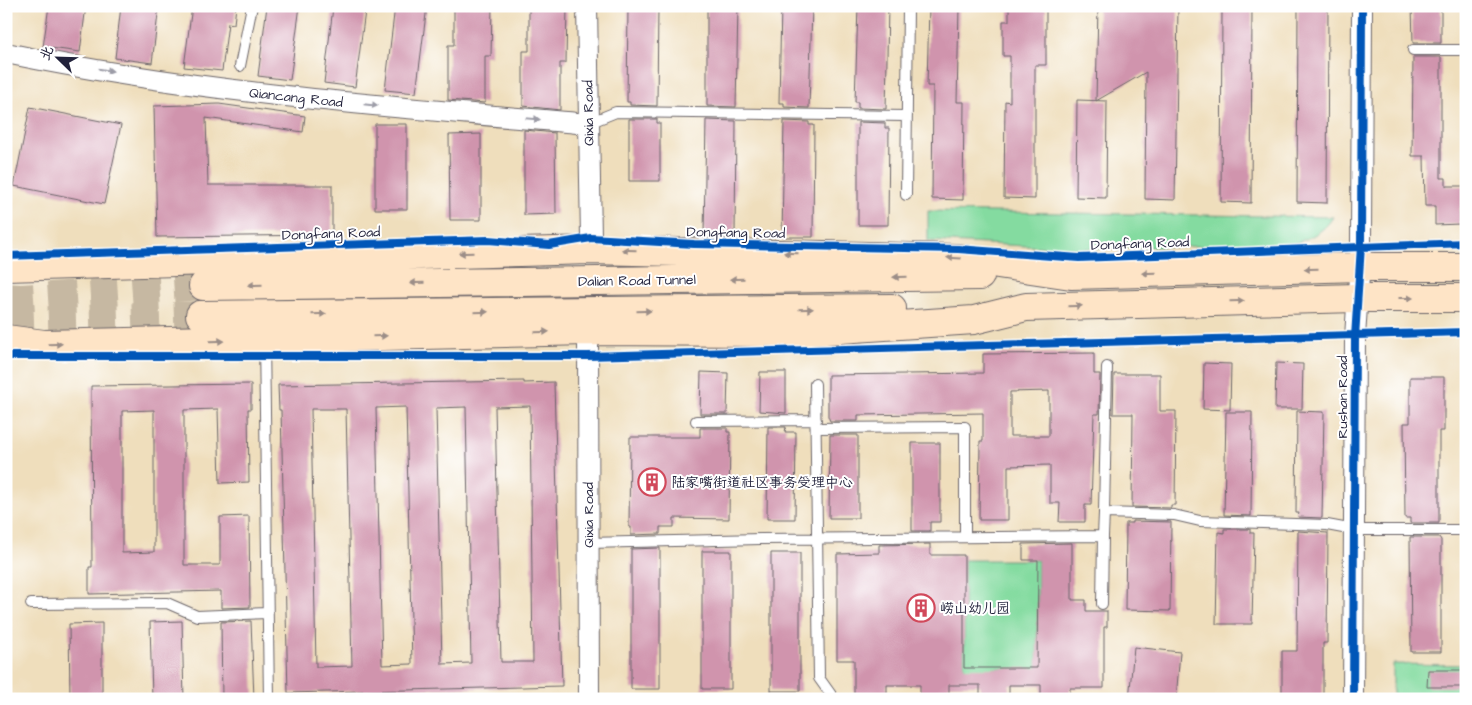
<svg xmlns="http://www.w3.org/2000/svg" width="1472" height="705" font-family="'Architects Daughter','LXGW WenKai TC',sans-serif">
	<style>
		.green { fill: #84dba0; stroke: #537e6e }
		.building { fill: #d094ad; fill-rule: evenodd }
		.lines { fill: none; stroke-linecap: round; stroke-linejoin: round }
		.secondary-tunnel { stroke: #c6b8a2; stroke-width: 28; stroke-dasharray: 28 14; stroke-linecap: butt }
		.lane-casing { stroke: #6a6468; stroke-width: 12 }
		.street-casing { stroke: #6a6468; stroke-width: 22 }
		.secondary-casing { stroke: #6a6468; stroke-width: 30 }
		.lane { stroke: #fff; stroke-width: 10 }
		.street { stroke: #fff; stroke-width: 20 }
		.secondary { stroke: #fee4c6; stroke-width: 28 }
		.cycleway-casing { stroke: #fff; stroke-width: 11 }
		.cycleway { stroke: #0057b8; stroke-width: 8 }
		.oneway { fill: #9c9ca7 }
		.oneway2 { fill: #9b8d87 }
		.labels { text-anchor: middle; stroke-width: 4; stroke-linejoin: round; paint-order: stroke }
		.street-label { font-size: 14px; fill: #22223b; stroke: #fff }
		.poi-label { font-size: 14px; fill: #22223b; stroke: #fff; text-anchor: start }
	</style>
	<rect width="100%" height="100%" fill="#fff"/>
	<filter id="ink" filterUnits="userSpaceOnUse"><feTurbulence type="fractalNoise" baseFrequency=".02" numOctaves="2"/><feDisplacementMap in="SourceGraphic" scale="10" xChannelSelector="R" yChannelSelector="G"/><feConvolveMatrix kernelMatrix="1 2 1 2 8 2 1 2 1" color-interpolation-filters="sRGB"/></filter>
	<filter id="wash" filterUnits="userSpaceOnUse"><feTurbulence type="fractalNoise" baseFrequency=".0096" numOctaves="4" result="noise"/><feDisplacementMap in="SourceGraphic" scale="20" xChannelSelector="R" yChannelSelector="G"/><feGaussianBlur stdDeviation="1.12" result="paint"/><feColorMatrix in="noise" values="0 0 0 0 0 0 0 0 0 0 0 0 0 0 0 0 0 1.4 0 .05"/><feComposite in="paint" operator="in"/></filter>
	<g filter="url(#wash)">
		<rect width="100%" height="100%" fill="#efdebc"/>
		<path class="green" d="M928,211L1333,217C1324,232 1310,238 1293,244L1083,249L928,241Z
			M964,560H1038L1037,676C1006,665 995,666 964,675Z
			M1393,664L1466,665V699H1393Z"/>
		<g id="blocks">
			<path class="building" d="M49,6H86L80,52L43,47Z
				M121,6H159L152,63L115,58Z
				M192,6H236L234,24L228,23L222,71L184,67Z
				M267,6H300L290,80L258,76Z
				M395,6H427L416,93L385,90Z
				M454,6H492L491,56H485V103L448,100V45H454Z
				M529,6H567L566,63H560V110L523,106V51H529Z
				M628,6H658L657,106L630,105V102H627Z
				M707,6H738L736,107L707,106Z
				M781,6H812L809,108L784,107V103H779Z
				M858,6H888L886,109L858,108V102H855Z
				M929,6H959L957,102H964L963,200L932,199L933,86H927Z
				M1009,6L1046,9V65H1035V199L1004,198L1005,101L1010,102V56H1003V21H1009Z
				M1098,6H1178L1175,200L1145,199L1146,72L1096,101Z
				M1222,6H1252L1251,203L1221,202Z
				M1298,6H1328L1327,203L1297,202Z
				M1412,6H1441V43H1413Z
				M333,7L365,11L355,87L324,83Z
				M1413,57H1441V178H1446V186H1466V207H1460V224L1435,225V206H1425L1424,156H1412Z
				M1077,100L1107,101L1106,198L1076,197Z
				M219,104L305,116L303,132L206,118L208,185H332V235L157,237L154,106Z
				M30,107L121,125L104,204L14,186Z
				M629,119H657V123H660V181H629Z
				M706,120L736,121L735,235L704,234Z
				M784,121L809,122V125H814L813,237H782Z
				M858,122L885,123V128H889L888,225H858Z
				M375,124H407V209H375Z
				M524,130L555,133L556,214L524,215Z
				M481,134V220H450L449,135Z
				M1094,353V374H1100L1099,414H1094L1091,505H1085V522H1059L1060,503H1050V465L1008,466V520H979L980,441H983V413L858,415V421H830L828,416V375L983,373V354ZM1049,391V436H1010V392Z
				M1204,363L1231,364L1230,410L1203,409Z
				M1276,363L1303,364L1302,409H1275Z
				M701,372L728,373L727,414H700Z
				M760,372H786V413L759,411Z
				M1114,374H1160V411H1176L1175,505H1171V508L1132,507L1133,414H1113Z
				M1410,377H1444V431H1439V523H1410V518H1405L1404,423H1410Z
				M524,381V383L554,382L562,686L288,693L281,410H279L278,385ZM530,406L533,662H501L495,407ZM406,407L412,664L382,665L376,408ZM466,407L471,663L442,664L436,408ZM311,409H346L352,666L316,667Z
				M251,384V409H248L249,482L220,483L218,409L184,410V565H220V517L249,516L250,607L221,608V591L89,594V567H92L91,386ZM154,410V552L122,553V411Z
				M1297,411L1324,412L1322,518L1298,517L1299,513H1296Z
				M1226,412H1252L1251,516L1224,515Z
				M768,427H786L785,432H796L795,519H767Z
				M700,428H727V432H730L729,519L674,518V527H660V534L631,535V527H629L630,437H700Z
				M830,435H858V518H829Z
				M912,443H940V522H930V531H912Z
				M1132,521L1171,522L1170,611L1125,610L1126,523H1132Z
				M1224,529H1250V533H1254L1252,624H1216L1218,532L1224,533Z
				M1298,531L1328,533L1327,643H1323V699H1282V651H1297Z
				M1410,537H1439L1441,540V652H1411Z
				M1072,543V600H1086V611H1107V627H1104V688H1070V699H1041V685H1009V699H980V685H949V699H920V685H887V699H854V660H837V554L879,553V545L930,544V555H964V668H1037L1038,560H1023V544Z
				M660,548V689H631V549Z
				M702,551H731V689H702Z
				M771,553H800V691H771Z
				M182,621L184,699H152L150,622Z
				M251,621L254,699H222L221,622Z
				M102,623V699H70L69,624Z
				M1134,647L1180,652L1176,699H1129Z
				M1428,670H1466V687H1427Z"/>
		</g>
	</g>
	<g filter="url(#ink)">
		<use href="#blocks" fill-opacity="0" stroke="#6a6468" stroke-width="1"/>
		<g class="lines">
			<path class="secondary-tunnel" d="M6,297L21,298L203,286
				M6,320L23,321L200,315"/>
			<g class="lane-casing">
				<path id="lane" d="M1413,50H1466
					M240,66L252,6
					M589,123L616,112L907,116
					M906,195L908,6
					M264,340L269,699
					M1107,367L1104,513L1174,515L1200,521L1327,525L1354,530H1466
					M815,384L819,678L834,699
					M696,421L816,420
					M816,428L965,427V537
					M588,543L761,539L1103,536L1104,513
					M31,604L167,603L197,616L267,613
					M1102,604L1103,536"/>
			</g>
			<g class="street-casing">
				<path id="street" d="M587,6L591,238L589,250
					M6,53C198,93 393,107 588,124
					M588,331L589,699
					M1353,699L1355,337L1361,246L1362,6"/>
			</g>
			<g class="secondary-casing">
				<path id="secondary" d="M6,267L589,250L958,258L1071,275L1360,267H1466
					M203,286L980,276
					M200,315L892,308
					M6,339L44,344L588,331L795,332L974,320L1026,307L1357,298H1466"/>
			</g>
			<use href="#lane" class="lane"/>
			<use href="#street" class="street"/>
			<use href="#secondary" class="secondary"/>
			<g class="cycleway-casing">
				<path id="cycleway" d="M6,256L488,240L549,245L591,238L694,244L958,249L1079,258L1466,243
					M6,356H588L1466,332
					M1353,699L1355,337L1361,246L1362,6"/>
			</g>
			<use href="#cycleway" class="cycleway"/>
		</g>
		<defs><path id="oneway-solid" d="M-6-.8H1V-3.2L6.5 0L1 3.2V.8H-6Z" transform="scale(1.25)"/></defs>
		<g class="oneway">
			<use href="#oneway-solid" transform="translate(106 70) rotate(9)"/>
			<use href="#oneway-solid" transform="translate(371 105) rotate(6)"/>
			<use href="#oneway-solid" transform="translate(533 119) rotate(5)"/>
		</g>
		<g class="oneway2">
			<use href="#oneway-solid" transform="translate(629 250) rotate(-179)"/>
			<use href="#oneway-solid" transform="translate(466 253) rotate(179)"/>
			<use href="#oneway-solid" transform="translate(791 253) rotate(-179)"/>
			<use href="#oneway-solid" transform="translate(954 258) rotate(-177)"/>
			<use href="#oneway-solid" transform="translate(1311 269) rotate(179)"/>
			<use href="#oneway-solid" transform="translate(1149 273) rotate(179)"/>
			<use href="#oneway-solid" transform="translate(900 277) rotate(179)"/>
			<use href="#oneway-solid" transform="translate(737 279) rotate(179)"/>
			<use href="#oneway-solid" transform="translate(417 283) rotate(179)"/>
			<use href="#oneway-solid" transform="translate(255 285) rotate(179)"/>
			<use href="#oneway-solid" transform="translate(1406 298)"/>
			<use href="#oneway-solid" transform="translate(1237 301) rotate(-2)"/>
			<use href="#oneway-solid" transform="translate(1075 306) rotate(-2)"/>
			<use href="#oneway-solid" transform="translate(806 309) rotate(-1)"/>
			<use href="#oneway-solid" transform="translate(644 311) rotate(-1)"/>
			<use href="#oneway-solid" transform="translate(481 312) rotate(-1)"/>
			<use href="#oneway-solid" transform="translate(319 314) rotate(-1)"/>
			<use href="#oneway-solid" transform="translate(542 332) rotate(-1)"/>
			<use href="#oneway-solid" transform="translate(380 336) rotate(-2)"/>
			<use href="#oneway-solid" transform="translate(217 341) rotate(-1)"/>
			<use href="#oneway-solid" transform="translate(55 344) rotate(-1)"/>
		</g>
	</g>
	<defs>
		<g id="building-ring" transform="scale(1.4375)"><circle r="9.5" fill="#fff" stroke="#d1495b" stroke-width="1.5"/><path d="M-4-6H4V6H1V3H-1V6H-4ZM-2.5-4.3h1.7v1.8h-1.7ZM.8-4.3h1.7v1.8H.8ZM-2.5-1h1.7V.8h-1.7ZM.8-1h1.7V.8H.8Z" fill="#d1495b"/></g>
	</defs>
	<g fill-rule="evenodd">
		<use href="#building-ring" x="652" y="482"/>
		<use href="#building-ring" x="921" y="608"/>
	</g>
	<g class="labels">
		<g class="street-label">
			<text transform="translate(296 97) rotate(6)" y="5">Qiancang Road</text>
			<text transform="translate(588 113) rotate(-91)" y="5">Qixia Road</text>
			<text transform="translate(736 232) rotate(1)" y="5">Dongfang Road</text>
			<text transform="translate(331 233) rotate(-2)" y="5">Dongfang Road</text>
			<text transform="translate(1140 243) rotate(-2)" y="5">Dongfang Road</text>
			<text transform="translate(637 280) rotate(-1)" y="5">Dalian Road Tunnel</text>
			<text transform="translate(1342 397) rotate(-90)" y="5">Rushan Road</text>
			<text transform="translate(588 515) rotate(-90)" y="5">Qixia Road</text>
		</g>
		<g class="poi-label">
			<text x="671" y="487">陆家嘴街道社区事务受理中心</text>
			<text x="940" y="613">崂山幼儿园</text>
		</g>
	</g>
	<rect width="1472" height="705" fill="none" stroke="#fff" stroke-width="25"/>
	<g transform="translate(58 58) rotate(293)" stroke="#ffffff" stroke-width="4" paint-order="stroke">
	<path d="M0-4L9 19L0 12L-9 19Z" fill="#22223b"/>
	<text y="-8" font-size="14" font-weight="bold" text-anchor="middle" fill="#22223b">北</text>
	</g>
</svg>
